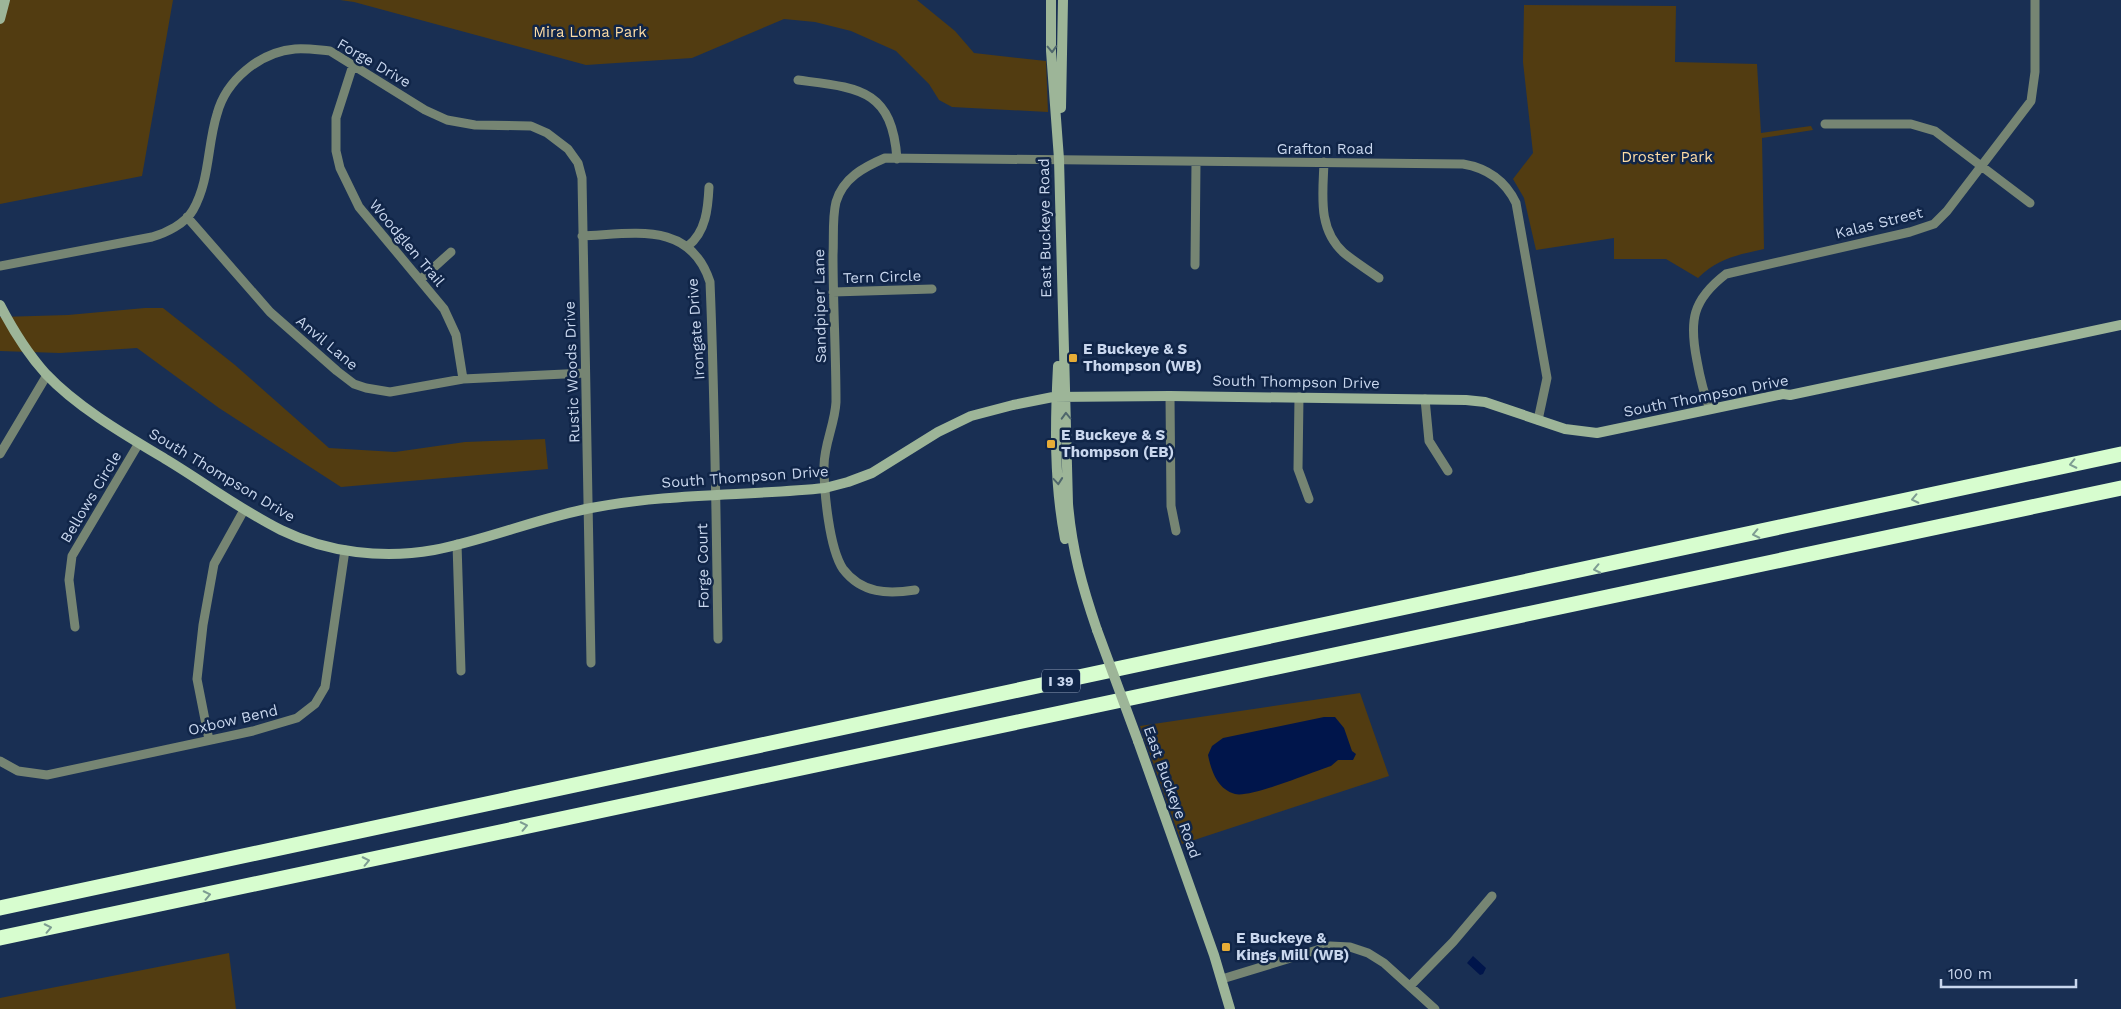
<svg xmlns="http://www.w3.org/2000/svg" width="2121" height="1009" font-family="'Work Sans',sans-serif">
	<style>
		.green { fill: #523c11 }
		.water { fill: #00154b }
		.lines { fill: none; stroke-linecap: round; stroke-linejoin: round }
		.street { stroke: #768573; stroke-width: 9 }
		.secondary { stroke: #9db598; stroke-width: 10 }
		.highway { stroke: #d7fdcf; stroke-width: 15 }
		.secondary-bridge { stroke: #9db598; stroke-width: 10 }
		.oneway { stroke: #4f666c }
		.oneway2 { stroke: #7d9c92 }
		.poi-dot { fill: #e7ac36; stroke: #102548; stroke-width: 2 }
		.labels { text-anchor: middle; stroke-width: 5; stroke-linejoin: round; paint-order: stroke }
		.shield { fill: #102548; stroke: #92a2bc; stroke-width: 1 }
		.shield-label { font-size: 14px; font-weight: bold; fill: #c9d7ee }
		.park-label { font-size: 15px; fill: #fedca4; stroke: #102548 }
		.street-label { font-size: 15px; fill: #c9d7ee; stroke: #102548 }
		.poi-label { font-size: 15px; font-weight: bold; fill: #c9d7ee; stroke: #102548; text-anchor: start }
	</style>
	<rect width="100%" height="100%" fill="#192f53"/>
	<path class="green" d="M0,0H173L142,176L0,204Z
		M340,0H917L955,31L974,53L1046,61L1048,112L952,107L939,100L929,84L896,51L851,31L815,22L784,19L692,58L586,65L354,2Z
		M1524,5L1676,6L1675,62L1757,64L1761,133L1811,126L1813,130L1762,138L1764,249C1737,255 1719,258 1698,278L1666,259H1614V238L1536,250L1524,198L1513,179L1533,153L1523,62Z
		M145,308H163L235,365L329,448L395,452L465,442L545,439L548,469L341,487L219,408L137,348L60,353L0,351V317L68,315Z
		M1360,693L1389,776L1182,844L1140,726Z
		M229,953L236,1009H0V998Z"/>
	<path class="water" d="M1324,717H1335L1344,728L1352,751L1356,754L1353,760H1338L1331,766C1312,772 1251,798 1235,794C1217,789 1211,770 1208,755L1212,746L1223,738Z
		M1473,956L1486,968L1483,974L1480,975L1467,963Z"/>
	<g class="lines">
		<path class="street" d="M353,65L336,118V151L340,168L359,207L444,309L456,335L463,379
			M798,80C858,88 892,88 897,159
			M1825,124H1911L1935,131L2030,203
			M1324,162C1323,194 1317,229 1344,253C1355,262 1368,270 1379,278
			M187,217L270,312L337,371L354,384L366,388L390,392L463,379L585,373
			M582,236C633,234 690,220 710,282C715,401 716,520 718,639
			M688,246C706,232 708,208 709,187
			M1195,265L1196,162
			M0,266L152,237C166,233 185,224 193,210C210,180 207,146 217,114C226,80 260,52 295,49C307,48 318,50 330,51L425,110L447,120L475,125L531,126L547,133L568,149L578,163L582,178L591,663
			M420,280L451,252
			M833,292L932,289
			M1170,396L1171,506L1176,531
			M1299,397L1298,469L1309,499
			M1425,399L1429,441L1448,471
			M1710,409C1704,394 1700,378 1697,361C1689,321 1692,300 1726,274L1910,232L1934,224L1947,211L2031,101L2035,72V0
			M0,454L47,375
			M457,544L461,671
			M915,590C888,594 862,594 843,569C829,548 824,491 824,466C824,444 835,424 836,402C836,353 833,304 833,255C834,238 832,218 836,202C843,178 864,167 885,158L1463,164C1487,168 1505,180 1516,203L1547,378L1538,420
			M75,627L69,580L72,556L139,443
			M209,740L197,679L203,625L214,564L244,510
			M0,761L18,771L47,775L253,731L297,718L315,704L325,687L345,550
			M1222,979L1330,946L1350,947L1368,953L1384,963L1435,1009
			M1410,986L1453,942L1492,896"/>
		<path class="secondary" d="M1051,0V51L1059,159L1068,504C1072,550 1082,586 1097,630
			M0,19L5,0
			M1061,108L1063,0
			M0,305C13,330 28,354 46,374C78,408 127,436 167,460C205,483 241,510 281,530C328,553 384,559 434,550C487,540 538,518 591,508C668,493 747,496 825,488L848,482L872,473L938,432L971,416L1013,405L1053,397L1170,396L1466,400L1485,402L1565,429L1597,433L1783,394L1790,395L2121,325
			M1058,366C1055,423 1054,482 1065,539
			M1138,741L1214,955L1230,1009"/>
		<path class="highway" d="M0,908C707,756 1415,609 2121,454
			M0,938L2121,488"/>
		<path class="secondary-bridge" d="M1097,630L1138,741"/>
	</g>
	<defs><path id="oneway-chevron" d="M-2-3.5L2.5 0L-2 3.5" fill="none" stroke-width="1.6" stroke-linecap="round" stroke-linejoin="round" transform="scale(1.25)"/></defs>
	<g class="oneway">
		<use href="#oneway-chevron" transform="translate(1052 49) rotate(88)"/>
		<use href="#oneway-chevron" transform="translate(1066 416) rotate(-92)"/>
		<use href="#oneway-chevron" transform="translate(1058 481) rotate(85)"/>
	</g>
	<g class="oneway2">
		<use href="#oneway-chevron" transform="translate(2073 464) rotate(168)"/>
		<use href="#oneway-chevron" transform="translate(1915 499) rotate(168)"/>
		<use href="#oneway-chevron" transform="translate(1756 534) rotate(168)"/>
		<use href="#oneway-chevron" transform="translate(1597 569) rotate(168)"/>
		<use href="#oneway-chevron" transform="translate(524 826) rotate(-12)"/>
		<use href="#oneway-chevron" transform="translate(366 861) rotate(-12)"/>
		<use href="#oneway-chevron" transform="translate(207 895) rotate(-12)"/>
		<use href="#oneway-chevron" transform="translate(48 928) rotate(-12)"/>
	</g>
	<g class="poi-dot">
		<rect x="1068" y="353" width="10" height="10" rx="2.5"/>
		<rect x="1046" y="439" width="10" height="10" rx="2.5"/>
		<rect x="1221" y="942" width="10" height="10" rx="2.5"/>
	</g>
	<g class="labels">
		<rect class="shield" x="1042" y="669.5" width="38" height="23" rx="4"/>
		<g class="shield-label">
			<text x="1061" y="686">I 39</text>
		</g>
		<g class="park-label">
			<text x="590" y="37">Mira Loma Park</text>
			<text x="1667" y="162">Droster Park</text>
		</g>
		<g class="street-label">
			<text transform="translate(374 63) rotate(30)" y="5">Forge Drive</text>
			<text x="1325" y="154">Grafton Road</text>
			<text transform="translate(1879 223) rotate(-14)" y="5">Kalas Street</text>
			<text transform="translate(1045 228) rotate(-91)" y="5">East Buckeye Road</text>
			<text transform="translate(407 243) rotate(50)" y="5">Woodglen Trail</text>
			<text transform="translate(882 277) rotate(-2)" y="5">Tern Circle</text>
			<text transform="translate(820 306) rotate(-91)" y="5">Sandpiper Lane</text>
			<text transform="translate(696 329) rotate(-94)" y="5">Irongate Drive</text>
			<text transform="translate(327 343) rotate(40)" y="5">Anvil Lane</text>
			<text transform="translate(572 372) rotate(-92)" y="5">Rustic Woods Drive</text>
			<text transform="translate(1296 382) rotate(1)" y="5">South Thompson Drive</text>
			<text transform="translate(1706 396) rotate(-11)" y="5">South Thompson Drive</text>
			<text transform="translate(222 475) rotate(31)" y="5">South Thompson Drive</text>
			<text transform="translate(745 477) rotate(-4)" y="5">South Thompson Drive</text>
			<text transform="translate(91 497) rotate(-59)" y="5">Bellows Circle</text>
			<text transform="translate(703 566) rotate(-91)" y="5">Forge Court</text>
			<text transform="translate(233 720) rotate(-13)" y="5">Oxbow Bend</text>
			<text transform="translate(1172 792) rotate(70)" y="5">East Buckeye Road</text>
		</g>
		<g class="poi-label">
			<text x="1083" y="354">E Buckeye &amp; S<tspan x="1083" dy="17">Thompson (WB)</tspan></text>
			<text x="1061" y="440">E Buckeye &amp; S<tspan x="1061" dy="17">Thompson (EB)</tspan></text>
			<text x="1236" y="943">E Buckeye &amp;<tspan x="1236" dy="17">Kings Mill (WB)</tspan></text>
		</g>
	</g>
	<path d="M1941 979v8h135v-8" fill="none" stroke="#c9d7ee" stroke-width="2.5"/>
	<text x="1948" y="979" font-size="15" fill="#c9d7ee" stroke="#102548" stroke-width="4" paint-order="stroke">100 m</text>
</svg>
